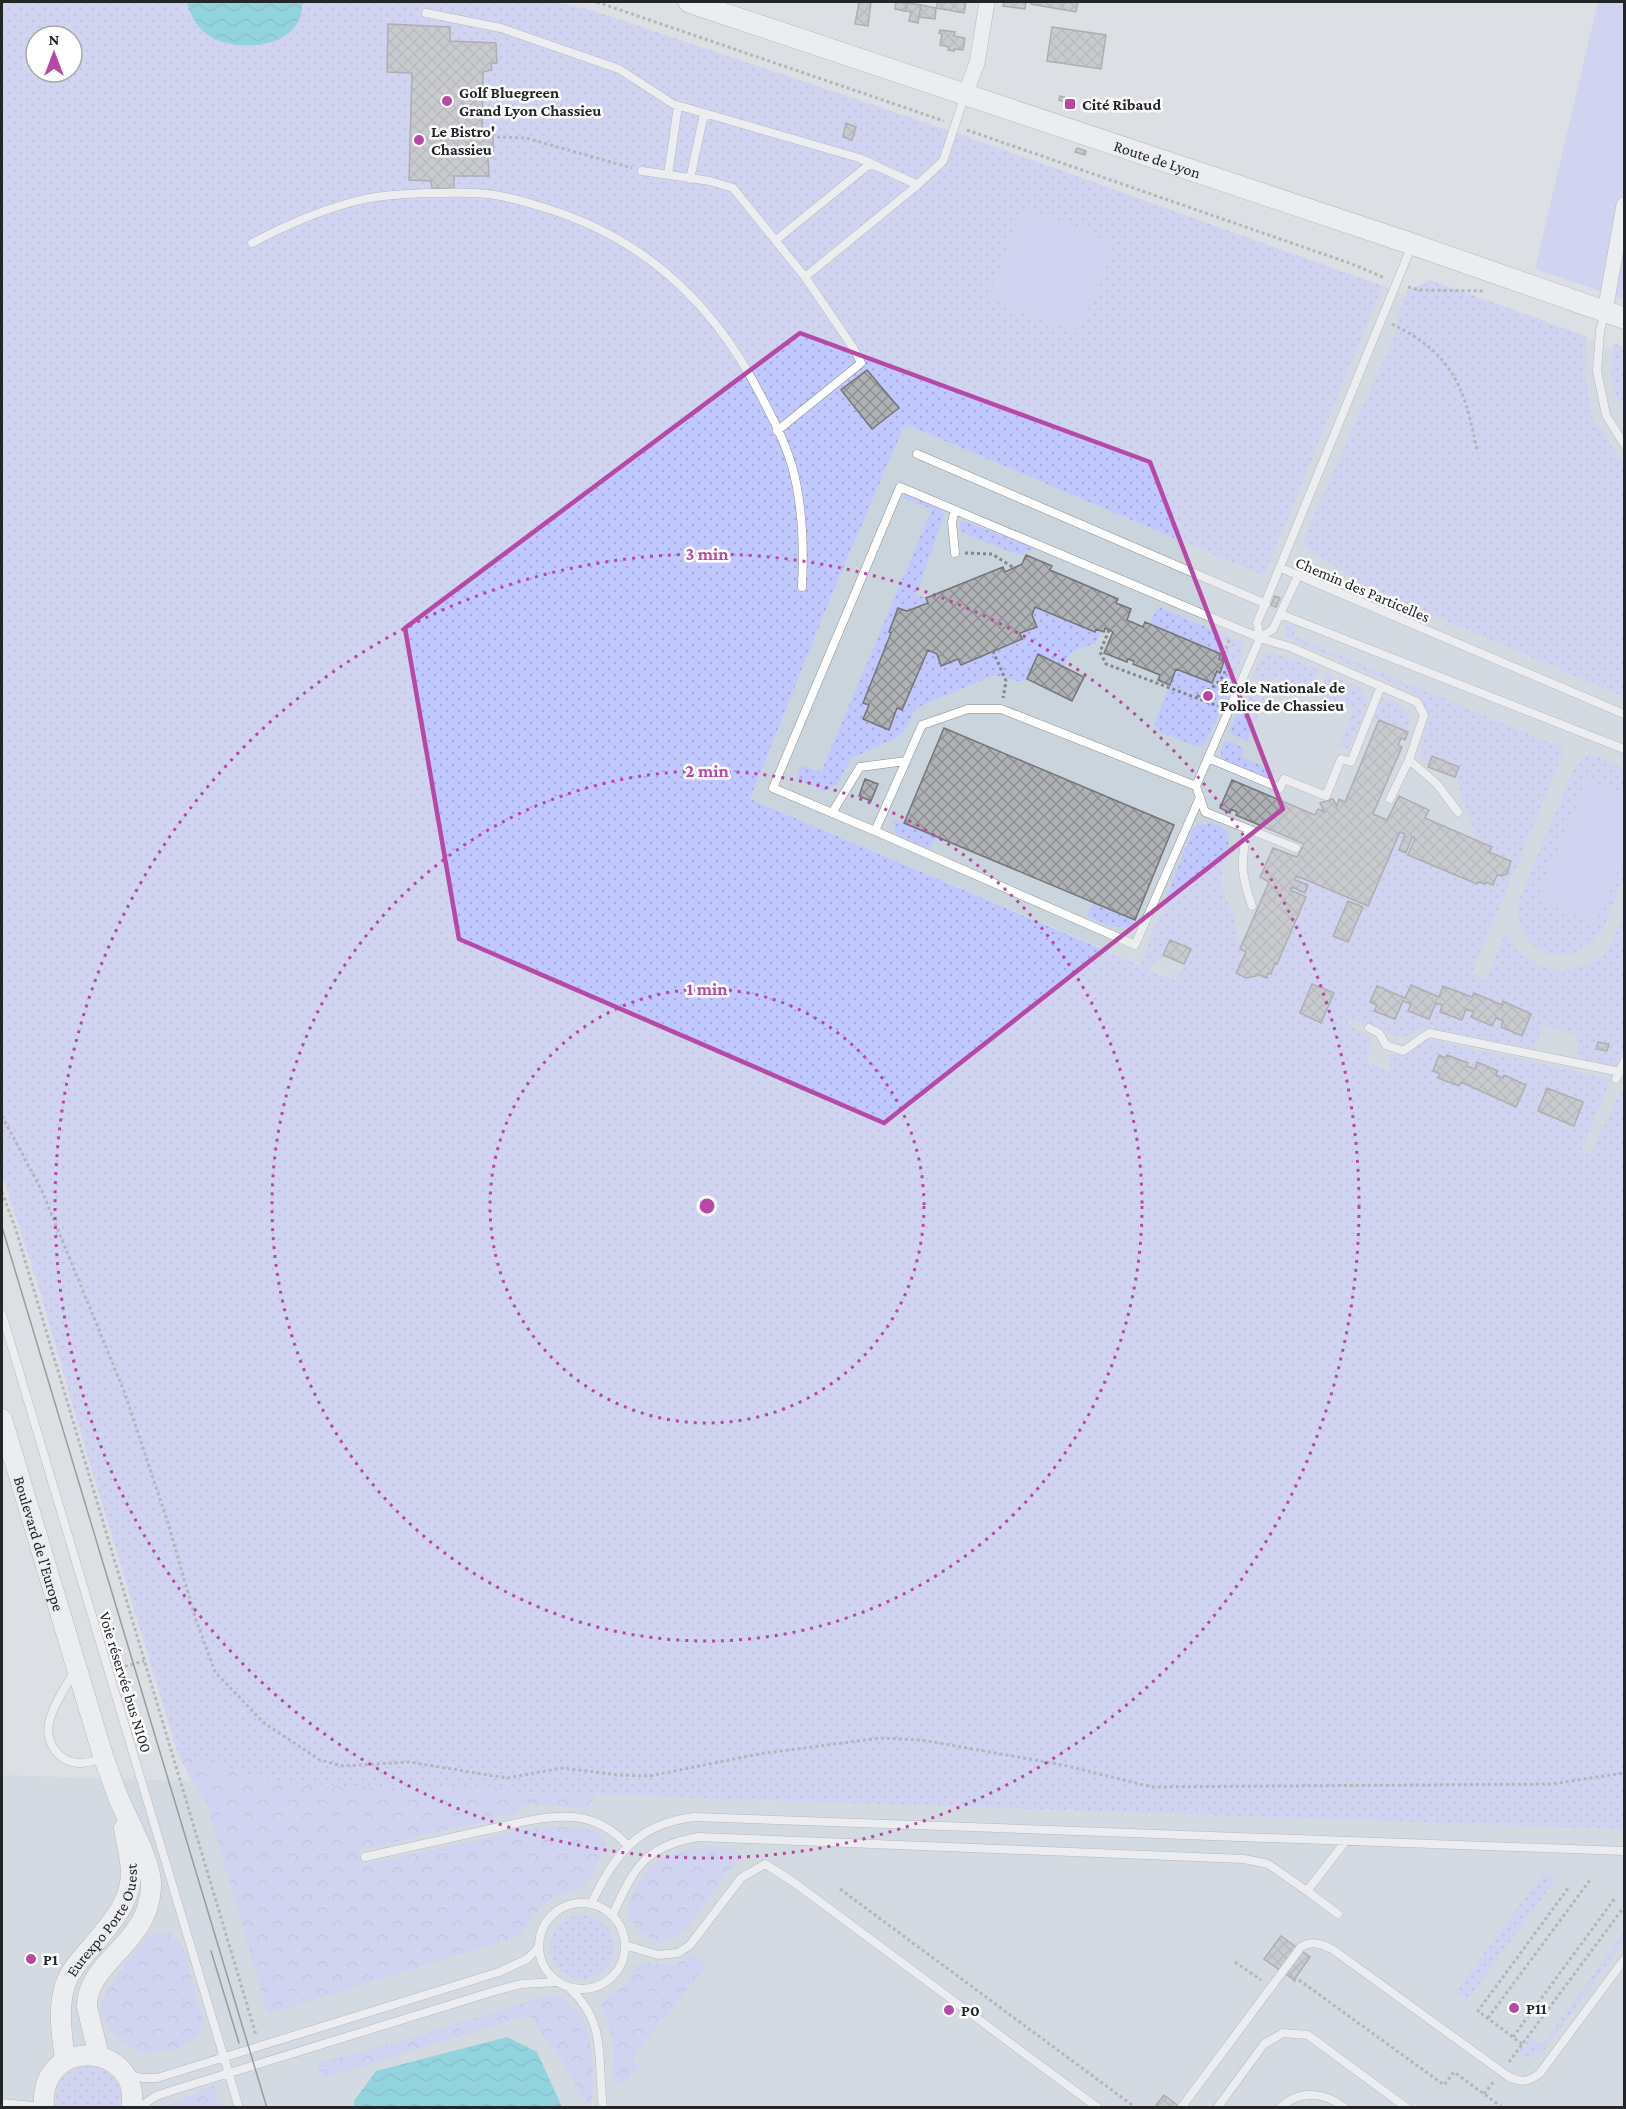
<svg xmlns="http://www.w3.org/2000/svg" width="1626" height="2109" font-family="'Crimson Pro',serif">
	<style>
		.built { fill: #cad4dd }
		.grass { fill: url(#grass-dots); fill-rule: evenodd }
		.forest { fill: url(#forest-crowns) }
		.park { fill: #c1c8fe }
		.water { fill: url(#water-waves) }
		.building { fill: url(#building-cross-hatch); stroke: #737579; stroke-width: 1.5 }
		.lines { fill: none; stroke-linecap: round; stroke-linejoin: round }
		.service-casing { stroke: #8a8d90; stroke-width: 9 }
		.minor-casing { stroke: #8a8d90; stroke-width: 16 }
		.tertiary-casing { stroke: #8a8d90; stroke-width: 21 }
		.secondary-casing { stroke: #8a8d90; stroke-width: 22 }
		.path { stroke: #848689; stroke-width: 3; stroke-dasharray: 3 3; stroke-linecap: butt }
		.service { stroke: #fff; stroke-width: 8 }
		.minor { stroke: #fff; stroke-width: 15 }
		.tertiary { stroke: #fff; stroke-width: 20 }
		.secondary { stroke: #fff; stroke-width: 21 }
		.tram { stroke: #484a4c; stroke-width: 1.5 }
		.marked { fill: none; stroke: #b648a6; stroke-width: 4.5; stroke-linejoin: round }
		.ring { fill: none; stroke: #b648a6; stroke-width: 3; stroke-dasharray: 3 6 }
		.poi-dot { fill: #b648a6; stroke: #fff; stroke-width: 2 }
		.labels { text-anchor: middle; stroke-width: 5; stroke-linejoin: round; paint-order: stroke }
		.poi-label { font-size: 16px; font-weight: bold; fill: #232526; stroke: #fff; text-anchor: start }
		.street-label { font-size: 16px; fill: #232526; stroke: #fff }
		.centre { fill: #b648a6; stroke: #fff; stroke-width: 3 }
		.ring-label { font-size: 18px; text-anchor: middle; font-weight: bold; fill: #b648a6; stroke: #fff; stroke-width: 5; stroke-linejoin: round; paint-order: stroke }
	</style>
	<defs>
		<pattern id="grass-dots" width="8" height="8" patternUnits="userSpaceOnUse" patternTransform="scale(1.5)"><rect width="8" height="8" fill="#c1c8fe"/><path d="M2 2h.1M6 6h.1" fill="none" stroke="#a6acda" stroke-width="1.8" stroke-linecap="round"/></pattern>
		<pattern id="forest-crowns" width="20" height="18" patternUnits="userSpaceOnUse" patternTransform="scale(1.5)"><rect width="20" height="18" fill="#c1c8fe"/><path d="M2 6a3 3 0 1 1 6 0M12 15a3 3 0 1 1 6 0" fill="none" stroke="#a6acda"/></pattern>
		<pattern id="water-waves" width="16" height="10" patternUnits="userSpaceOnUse" patternTransform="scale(1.5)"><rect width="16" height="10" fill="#39c8d8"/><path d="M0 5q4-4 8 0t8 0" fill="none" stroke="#30a2af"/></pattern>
		<pattern id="building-cross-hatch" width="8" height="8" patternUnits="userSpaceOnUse" patternTransform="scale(1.5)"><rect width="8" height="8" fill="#afb1b5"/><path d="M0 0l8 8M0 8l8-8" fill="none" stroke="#8e9093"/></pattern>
	</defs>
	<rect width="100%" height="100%" fill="#dcdfe3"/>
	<path class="built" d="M1383,286L1415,299L1488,300L1624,354V1084L1591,1155L750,799L833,592L905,424L1264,576Z
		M2,1775L1624,1829V2107L2,2108Z"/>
	<path class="grass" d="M2,2H557L594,11L962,135L1383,286L1264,576L905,424L833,592L750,799L1140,965L1194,827C1202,824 1209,822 1217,825C1244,835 1216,869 1222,888C1224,897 1230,905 1233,914C1236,923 1237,932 1238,941L1243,943L1240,949L1246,952L1236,973L1246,978L1255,976L1256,974L1266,977L1268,973L1271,974L1275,963L1277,964L1306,897L1290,890L1292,887L1306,892L1308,885L1295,880L1297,876L1368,906L1400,832L1405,834L1399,850L1406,852L1412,837L1415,838L1409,855L1476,884L1478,882L1485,884L1486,882L1493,884L1497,875L1502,876L1507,874L1489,852L1491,846L1478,841L1455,777L1428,767L1421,761C1416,731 1443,720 1411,691L1286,637L1284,632L1287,626L1291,624L1297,625L1293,636L1565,749L1472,973L1486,980L1506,931C1520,961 1549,978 1581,966C1590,963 1599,959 1605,953C1614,942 1619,923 1624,910V1047L1615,1068L1577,1058V1035L1543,1025L1535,1049L1432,1029L1421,1028L1403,1038L1350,1019L1347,1025L1372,1037L1367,1061L1389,1071L1390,1056L1428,1039L1611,1079L1581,1151L1590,1155L1624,1084V1829L283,1784L178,1754L78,1424L38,1285L2,1175ZM36,36H72V72H36ZM1170,940L1191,949L1177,980L1148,969L1163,955Z
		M1430,280L1586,336L1585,374L1592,416L1619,458L1624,463V697L1370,588L1310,551L1304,543L1308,528L1394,337L1400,310L1407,291Z
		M1613,343L1624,347V419L1611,377Z
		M905,494L942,510L944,515L916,595L926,598L928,603L907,611L898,608L889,632L891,633L864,703L869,705L863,719L889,729L897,708L903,710L928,650L937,654L941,665L958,659L961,665L1022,639L1020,633L1037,627L1032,615L1035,607L1094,632L1096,629L1101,631L1096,643L1072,651L1064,667L1038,654L1027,679L1021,682L994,675L916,708L904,731L896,738L851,758L838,783L824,791L797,779V773L801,766L821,772L932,509L904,498Z
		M961,521H964L1035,548L1019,555L968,535L959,529Z
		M1158,607L1242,642C1248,656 1213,726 1205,744L1199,747L1160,732L1155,725L1156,720L1176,669L1212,683L1217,671L1220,672L1224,661L1219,659L1221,653L1150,623Z
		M1271,652L1320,670L1311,693L1275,677L1271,685L1252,678L1262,656Z
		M1327,674L1360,688L1367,699L1364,714L1348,750L1339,746L1353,711L1318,696Z
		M1249,685L1268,693L1247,741L1229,733Z
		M1383,698C1402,705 1414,710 1406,732L1374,718L1378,703Z
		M1225,740L1244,748L1241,757L1275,771L1273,778L1269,779L1224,762C1218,755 1222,748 1225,740Z
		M1588,753L1624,768V877L1603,930L1594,942L1574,954L1564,956L1545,953L1536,948L1524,935L1518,917V902L1569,780L1574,769Z
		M893,819L937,837L930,849L896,835Z
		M1093,902L1135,920L1130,927C1114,928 1102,923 1087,916Z
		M1543,1873L1557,1878L1467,2001L1455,1992Z
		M550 1947a32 32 0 1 1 64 0a32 32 0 1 1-64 0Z
		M1624,1932V1941L1546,2048C1538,2057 1527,2058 1517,2054L1530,2038L1542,2045Z
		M96,2065C115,2075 125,2085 121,2107L58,2108C50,2077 70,2067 96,2065Z"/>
	<path class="forest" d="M178,1754L283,1784L597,1795L586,1808L525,1804L515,1814L359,1850L363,1865L538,1827H581L601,1833L606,1844L587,1884L551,1898L537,1911L520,1936L268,2014L206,1802L192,1781Z
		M711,1847L736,1849L741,1857L724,1876L685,1931L657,1943L637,1929L627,1909C643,1862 662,1850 711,1847Z
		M168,1933L182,1944L203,2021L199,2035L182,2048L143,2054L121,2040L107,2027L101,2008L106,1991L142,1942L153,1934Z
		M694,1953L706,1966L632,2058L639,2066L625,2085L612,2080C616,2047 615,2037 601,2006L605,1999L626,1984L635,1966L644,1963L674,1966Z
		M550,1995L563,1997C569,2004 577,2011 582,2019C595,2044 593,2077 592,2104H585L560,2057L544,2038L529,2015L322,2079L317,2063L389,2044Z
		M214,2085L218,2107H164H165Z"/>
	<path class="park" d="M1598,2H1624V299L1535,269Z
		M1024,207L1114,243L1079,333L988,298Z
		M1588,779L1624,794V853L1595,923L1537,898Z"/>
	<path class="water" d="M187,2H302C305,46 244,54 213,38C199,31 190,16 187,2Z
		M507,2037L537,2052L562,2107H354V2101L376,2071Z"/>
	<path class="building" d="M859,2H871L868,26L855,24Z
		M896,2L907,3L905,11L895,9Z
		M938,2H966L964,13L936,8Z
		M1004,2H1026L1025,9L1003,6Z
		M1031,2H1078L1076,12L1031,4Z
		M907,3L921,5L918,23L909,21L911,12L905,11Z
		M921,5L936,8L935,19L919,17Z
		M388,24L450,27V41L496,43L497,63H491L492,70L483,72L482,129L493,130V157H488L489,176H454V189L432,188L431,181L409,180L412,73L387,72Z
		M1052,27L1106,35L1101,69L1047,61Z
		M940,30L955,32L954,36L965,38L963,50L954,49V51L948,50L949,47L940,45L942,34L939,33Z
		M1060,96L1070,99L1068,103L1059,100Z
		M846,123L856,127L852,140L843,137Z
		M1077,148L1086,151L1085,155L1075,152Z
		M867,370L899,408L872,429L841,390Z
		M1026,555L1052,566L1050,570L1118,599L1116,603L1131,609L1127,620L1143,627L1145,622L1221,654L1219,659L1224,661L1220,673L1217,671L1212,683L1176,669L1170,685L1158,680L1160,675L1133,664L1134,661L1128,659L1127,662L1104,653L1113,632L1105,628L1104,632L1096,629L1095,632L1035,607L1032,615L1037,627L1020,633L1022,639L961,665L958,659L941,666L937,654L928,650L902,710L897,708L889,730L863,719L869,705L863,703L891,633L889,632L898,608L907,611L928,603L926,598L1003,567L1005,572L1022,564Z
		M1275,596L1280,598L1276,607L1271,605Z
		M1038,654L1084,677L1072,701L1027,679Z
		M1379,720L1408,732L1405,740L1401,738L1398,745L1402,747L1373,814L1387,820L1399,796L1429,810L1425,818L1492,847L1489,852L1511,861L1507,874L1502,876L1497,875L1493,885L1486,882L1485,884L1478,882L1477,884L1408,855L1415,838L1412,837L1406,853L1399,850L1405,834L1400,832L1368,906L1297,876L1295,880L1308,885L1305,893L1292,887L1290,890L1306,897L1277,964L1275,963L1271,974L1268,973L1267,978L1256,974V976L1246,978L1236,973L1246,952L1240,949L1269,882L1260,877L1273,848L1297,857L1304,844L1236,815L1237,812L1231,809L1230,813L1220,808L1232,780L1315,815L1318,809L1324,812L1320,803L1333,799L1337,806L1339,799L1345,802Z
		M944,728L1174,825L1135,920L904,823Z
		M1432,756L1459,767L1455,777L1428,767Z
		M865,779L878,784L871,801L859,796Z
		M1348,901L1363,907L1348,942L1333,936Z
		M1170,940L1191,949L1184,964L1163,955Z
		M1312,984L1334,993L1321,1023L1300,1013Z
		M1411,985L1439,997L1443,986L1472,997L1474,993L1502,1005L1503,1001L1531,1014L1522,1036L1501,1027L1503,1021L1496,1018L1492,1026L1471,1017L1474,1012L1466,1009L1462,1020L1440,1012L1442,1005L1436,1003L1429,1019L1408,1011L1411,1004L1403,1001L1395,1019L1374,1011L1377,1005L1370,1002L1377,986L1405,998Z
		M1598,1042L1609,1044L1607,1051L1596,1049Z
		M1439,1055L1446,1058L1447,1055L1468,1063L1467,1066L1475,1069L1477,1062L1498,1071L1496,1075L1503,1078L1504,1075L1526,1085L1516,1107L1461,1082L1459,1086L1438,1078L1440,1074L1433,1071Z
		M1547,1088L1583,1102L1574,1126L1538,1111Z
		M1281,1936L1310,1957L1294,1980L1264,1959Z
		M1164,2095L1181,2108H1154Z"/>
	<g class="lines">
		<g class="service-casing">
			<path id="service" d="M426,13L501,28L619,69L673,104L859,158L918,185
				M642,171L710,181L733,188L805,277L854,349L861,363L777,431
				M668,175L678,106
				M690,179L704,114
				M776,240L871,163
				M252,243C284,226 316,212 352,202C377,195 403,194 429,193C448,193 468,192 487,194C506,196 527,202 545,208C638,236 705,295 752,379C767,407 783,436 792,466C803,505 804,547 802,587
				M805,277L914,188L943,161L965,95
				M1605,312L1600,331L1597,371L1606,415L1624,444
				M917,454L1266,604
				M955,553L952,522L955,510
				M1281,568L1624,714
				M1280,614L1624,749
				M1260,638L1257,623L1412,245
				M1208,758L1280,788L1284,779L1326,796L1341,759L1351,762L1381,686
				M1196,786L1205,812L1296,848
				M1200,797L1135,945L875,831L773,788L900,487L1260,638L1290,647L1417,702L1424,715L1409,760L1437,784L1458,812
				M1390,799L1409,760
				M832,813L860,767L906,761
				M1248,829C1240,861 1241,875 1252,906
				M875,831L922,725L968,709H1001L1196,786L1260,638L1273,629L1298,576
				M1369,1028L1379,1033L1386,1045L1403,1051L1429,1033L1620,1072
				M1616,1079L1624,1062
				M2,1314L239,2108
				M74,1672C65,1688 53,1705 49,1723C45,1743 59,1762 79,1763C87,1763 95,1761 103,1759
				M365,1857C406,1848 446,1839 486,1830C514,1824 545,1815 573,1817C596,1819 613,1829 628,1846
				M539 1946a43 43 0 1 1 86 0a43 43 0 1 1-86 0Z
				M591,1904C615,1855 636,1824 694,1817L1624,1851
				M1338,1914L1307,1891L1345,1842
				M612,1916C634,1869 643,1846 699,1837L1244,1859L1268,1864L1307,1891
				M625,1945L658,1955L678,1953L690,1945L741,1878L765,1864L792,1881L1098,2108
				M569,1988C608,2022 597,2062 603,2108
				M128,2074L142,2078H157L499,1972L527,1959L539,1947
				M2,2103L44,2107
				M138,2108L156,2096L174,2090L495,1991L521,1984L557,1982
				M1181,2108L1301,1947C1313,1940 1321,1944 1332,1949L1509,2077C1522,2083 1529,2082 1540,2073L1624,1960
				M1217,2108L1264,2044L1283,2033L1308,2035L1407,2108
				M1280,2108C1300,2089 1324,2092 1345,2108"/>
		</g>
		<g class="minor-casing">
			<path id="minor" d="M965,95L977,63L987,2
				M1605,311L1624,205"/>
		</g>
		<g class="tertiary-casing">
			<g id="tertiary">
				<path id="s1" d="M2,1419L104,1759C110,1774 115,1791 122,1806C131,1825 151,1864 151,1884C151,1899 146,1915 138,1927C122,1953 86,1974 87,2007L99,2056"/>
				<path id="s2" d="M65,2060C62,2035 56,2003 68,1978C74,1966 84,1955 93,1945C110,1924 131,1903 131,1873C131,1859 126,1843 124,1828"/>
				<path d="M44,2108C38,2032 144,2044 131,2108"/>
			</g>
		</g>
		<g class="secondary-casing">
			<g id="secondary">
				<path id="s3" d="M689,2L1412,244L1624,318"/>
			</g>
		</g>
		<path class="path" d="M597,2L944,121
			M967,130L1352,264L1385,278
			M497,137L526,138L632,168
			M1408,287L1420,290L1485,291
			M1392,324C1453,354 1464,386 1477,450
			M965,553L992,554L1014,568
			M1109,630L1100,652L1106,664L1218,706
			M993,651L1006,681L1003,698
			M1222,660L1230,638
			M1197,697C1209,689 1222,684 1226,668
			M2,1116L42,1191L124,1391L168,1523L195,1617L215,1672L264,1723L320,1760L343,1766L409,1762L507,1778L562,1768L619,1775L649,1776L759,1754L880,1738L922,1740L1063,1765L1152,1787L1551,1784L1624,1773
			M2,1192L16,1230L256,2035
			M119,1668L144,1661
			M840,1889L1136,2108
			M1235,1962L1261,1980
			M1293,1980H1299L1444,2085L1454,2072L1503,2108
			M1488,2018L1590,1880
			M1513,2037L1615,1898
			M1522,2044L1478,2011L1569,1887
			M1509,2062L1624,1907
			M1484,2094L1494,2081"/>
		<use href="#service" class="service"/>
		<use href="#minor" class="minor"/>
		<use href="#tertiary" class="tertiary"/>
		<use href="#secondary" class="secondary"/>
		<path class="tram" d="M2,1227L267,2108
			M211,1951L239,2043"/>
	</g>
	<path d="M0 0H1626V2109H0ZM800,333L1150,462L1283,809L884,1123L459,939L405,628Z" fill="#dcdfe3" fill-opacity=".55" fill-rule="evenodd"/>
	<path class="marked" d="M800,333L1150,462L1283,809L884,1123L459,939L405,628Z"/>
	<g class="ring">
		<circle cx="707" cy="1206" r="217"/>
		<circle cx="707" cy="1206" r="435"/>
		<circle cx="707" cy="1206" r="652"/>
	</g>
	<g class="poi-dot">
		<circle cx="447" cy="101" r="6"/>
		<rect x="1064" y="98" width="12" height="12" rx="3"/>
		<circle cx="419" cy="140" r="6"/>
		<circle cx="1208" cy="696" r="6"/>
		<circle cx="31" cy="1959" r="6"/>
		<circle cx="1514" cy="2008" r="6"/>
		<circle cx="949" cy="2010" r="6"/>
	</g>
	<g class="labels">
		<g class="poi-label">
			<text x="459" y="98">Golf Bluegreen<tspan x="459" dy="18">Grand Lyon Chassieu</tspan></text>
			<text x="1082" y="110">Cité Ribaud</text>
			<text x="431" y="137">Le Bistro'<tspan x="431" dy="18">Chassieu</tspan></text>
			<text x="1220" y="693">École Nationale de<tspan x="1220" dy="18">Police de Chassieu</tspan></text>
			<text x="43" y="1965">P1</text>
			<text x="1526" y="2014">P11</text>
			<text x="961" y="2016">P0</text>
		</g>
		<g class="street-label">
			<text dy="6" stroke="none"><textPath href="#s3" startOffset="494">Route de Lyon</textPath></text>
			<text transform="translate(1363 589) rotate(23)" y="6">Chemin des Particelles</text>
			<text dy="6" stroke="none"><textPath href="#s1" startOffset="130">Boulevard de l'Europe</textPath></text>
			<text transform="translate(126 1682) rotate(73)" y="6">Voie réservée bus N100</text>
			<text dy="6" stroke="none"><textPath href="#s2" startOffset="152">Eurexpo Porte Ouest</textPath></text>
		</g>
	</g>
	<circle cx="707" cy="1206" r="9" class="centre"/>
	<g class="ring-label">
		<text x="707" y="560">3 min</text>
		<text x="707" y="777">2 min</text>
		<text x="707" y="995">1 min</text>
	</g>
	<rect width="1626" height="2109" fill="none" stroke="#232526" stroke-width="6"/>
	<g transform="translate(54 54)"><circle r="28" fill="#ffffff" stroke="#a7a8a8" stroke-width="1.5"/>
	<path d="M0-4.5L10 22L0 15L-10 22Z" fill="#b648a6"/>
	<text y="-9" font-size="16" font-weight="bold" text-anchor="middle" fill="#232526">N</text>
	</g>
</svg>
